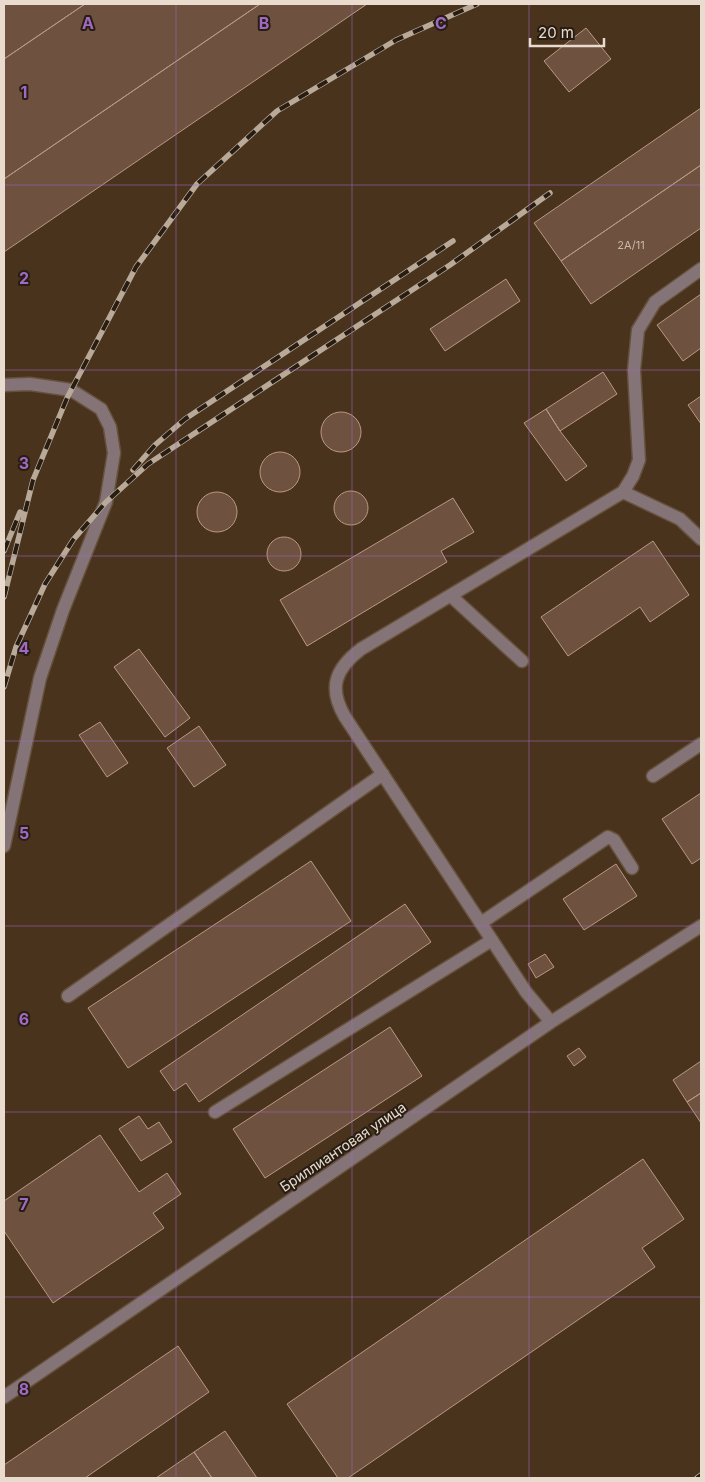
<svg xmlns="http://www.w3.org/2000/svg" width="705" height="1482" font-family="Inter,sans-serif">
	<style>
		.building { fill: #6e513f; stroke: #b99985 }
		.lines { fill: none; stroke-linecap: round; stroke-linejoin: round }
		.minor-casing { stroke: #66513c; stroke-width: 15 }
		.minor { stroke: #857477; stroke-width: 12 }
		.rail-casing { stroke: #b9a998; stroke-width: 5.5 }
		.rail { stroke: #271d13; stroke-width: 4; stroke-dasharray: 11; stroke-linecap: butt }
		.grid { fill: none; stroke: #a269c4; stroke-width: 1; stroke-opacity: 0.55 }
		.labels { text-anchor: middle; stroke-width: 4; stroke-linejoin: round; paint-order: stroke }
		.number-label { font-size: 11px; fill: #cab8aa }
		.street-label { font-size: 14px; fill: #e9dbcd; stroke: #271d13 }
		.grid-label { font-size: 16px; text-anchor: middle; font-weight: bold; fill: #a269c4; stroke: #271d13; stroke-width: 4; stroke-linejoin: round; paint-order: stroke }
	</style>
	<rect width="100%" height="100%" fill="#49331c"/>
	<path class="building" d="M4,4H85L4,59Z
		M85,4H260L4,179V59Z
		M260,4H367L4,252V179Z
		M586,28L611,59L569,92L544,61Z
		M701,108V165L561,261L534,223Z
		M701,165V228L591,304L561,261Z
		M506,279L520,301L445,351L430,329Z
		M701,294V348L683,361L657,325Z
		M603,372L617,394L560,431L546,409Z
		M701,396V424L688,405Z
		M546,409L560,431L587,466L566,481L524,423Z
		M321 432a20 20 0 1 1 40 0a20 20 0 1 1-40 0Z
		M260 472a20 20 0 1 1 40 0a20 20 0 1 1-40 0Z
		M334 508a17 17 0 1 1 34 0a17 17 0 1 1-34 0Z
		M197 512a20 20 0 1 1 40 0a20 20 0 1 1-40 0Z
		M453,498L474,532L441,551L447,562L307,646L280,600Z
		M267 554a17 17 0 1 1 34 0a17 17 0 1 1-34 0Z
		M653,541L689,595L650,622L640,607L568,656L541,617Z
		M139,649L190,718L165,737L114,667Z
		M100,722L128,763L107,777L79,735Z
		M199,726L226,765L194,787L167,748Z
		M701,793V858L692,864L662,819Z
		M311,861L351,921L128,1068L88,1008Z
		M616,864L637,896L584,930L563,899Z
		M405,904L431,942L199,1102L186,1083L174,1091L160,1071Z
		M545,954L554,967L536,978L528,964Z
		M390,1027L422,1076L265,1178L233,1129Z
		M579,1048L586,1057L574,1066L567,1056Z
		M701,1061V1093L687,1102L673,1080Z
		M701,1093V1123L687,1102Z
		M139,1116L148,1129L159,1122L172,1142L141,1161L119,1129Z
		M100,1135L139,1192L167,1173L181,1194L153,1213L164,1228L53,1303L4,1231V1201Z
		M643,1159L684,1219L642,1248L655,1267L348,1478H338L287,1404Z
		M178,1346L209,1392L85,1478H4V1465Z
		M225,1431L257,1478H212L194,1452Z
		M194,1452L212,1478H156Z"/>
	<g class="lines">
		<g class="minor-casing">
			<path id="minor" d="M4,385L30,384L71,390L101,409L110,427L114,453L106,502L63,610L40,678L4,846
				M623,492L680,519L701,539
				M451,596L522,661
				M653,776L701,744
				M481,923L608,837L614,840L632,868
				M68,996L383,774
				M551,1022L526,992L345,717C328,688 335,669 361,649L623,492L633,476L639,460L634,370L638,330L655,302L701,269
				M215,1112L492,940
				M4,1397L551,1022L701,926"/>
		</g>
		<use href="#minor" class="minor"/>
		<g class="rail-casing">
			<path id="rail" d="M133,470L155,445L185,419L453,241
				M4,551L20,512
				M4,597L33,480L67,398L136,267L197,184L277,111L396,40L477,4
				M4,687L16,647L45,584L73,540L106,502L148,464L450,265L550,193
				M697,1478L701,1475"/>
		</g>
		<use href="#rail" class="rail"/>
	</g>
	<path class="grid" d="M176,4V1478M352,4V1478M529,4V1478M4,185H701M4,370H701M4,556H701M4,741H701M4,926H701M4,1112H701M4,1297H701"/>
	<g class="labels">
		<g class="number-label">
			<text x="631" y="249">2А/11</text>
		</g>
		<g class="street-label">
			<text transform="translate(343 1147) rotate(-34)" y="5">Бриллиантовая улица</text>
		</g>
	</g>
	<g class="grid-label">
		<text x="88" y="29">A</text>
		<text x="264" y="29">B</text>
		<text x="441" y="29">C</text>
		<text x="24" y="98">1</text>
		<text x="24" y="284">2</text>
		<text x="24" y="469">3</text>
		<text x="24" y="654">4</text>
		<text x="24" y="839">5</text>
		<text x="24" y="1025">6</text>
		<text x="24" y="1210">7</text>
		<text x="24" y="1395">8</text>
	</g>
	<rect width="705" height="1482" fill="none" stroke="#e9dbcd" stroke-width="10"/>
	<path d="M530 38v8h74v-8" fill="none" stroke="#e9dbcd" stroke-width="2.5"/>
	<text x="538" y="38" font-size="15" fill="#e9dbcd" stroke="#271d13" stroke-width="4" paint-order="stroke">20 m</text>
</svg>
